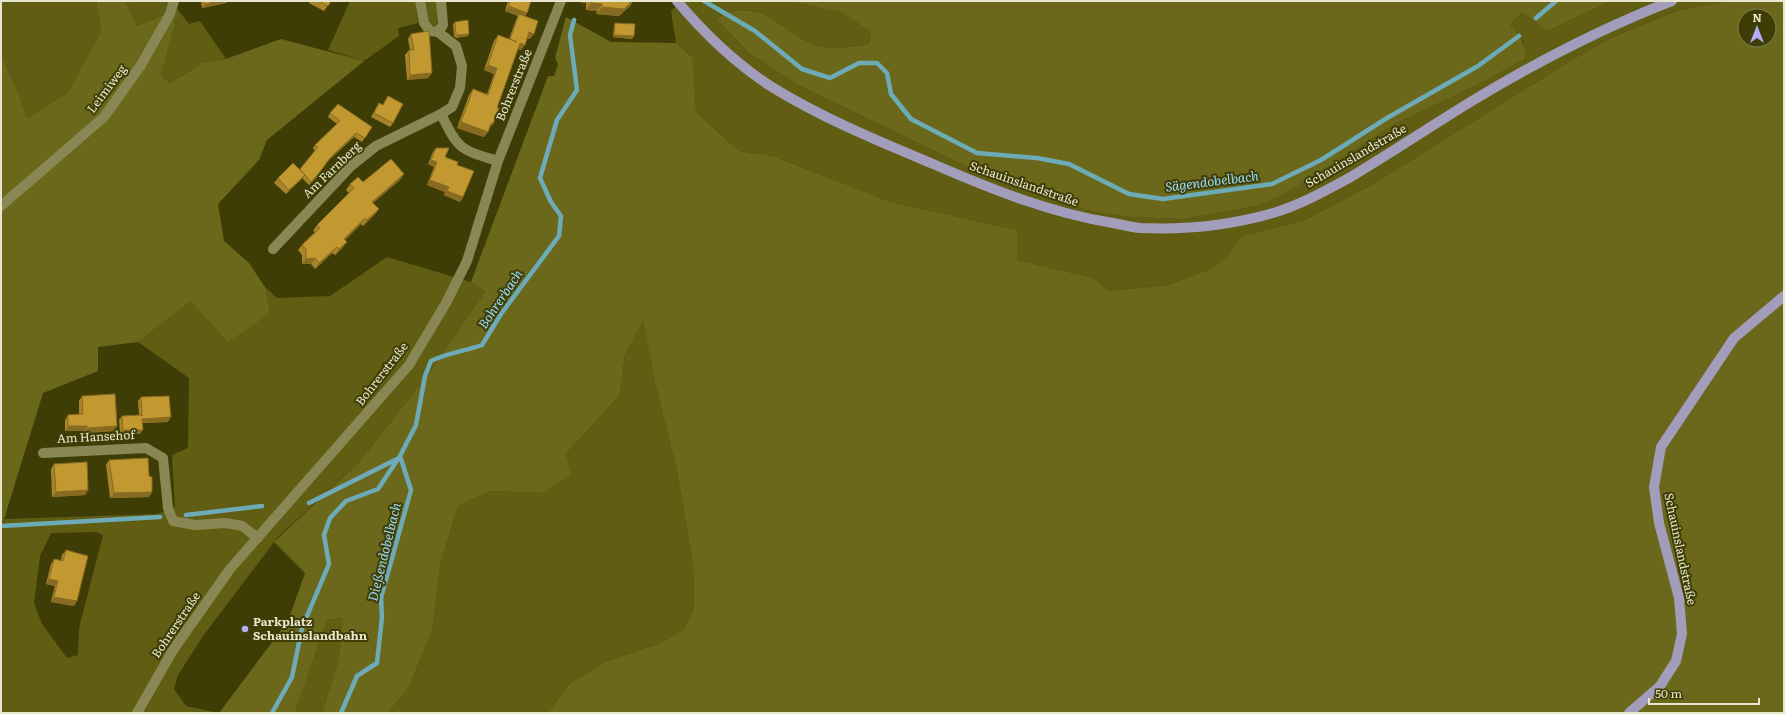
<svg xmlns="http://www.w3.org/2000/svg" width="1785" height="714" font-family="Literata,serif">
	<style>
		.green { fill: #615d12; fill-rule: evenodd }
		.forest { fill: #6b681c; fill-rule: evenodd }
		.lines { fill: none; stroke-linecap: round; stroke-linejoin: round }
		.stream { stroke: #6eabb9; stroke-width: 4.5 }
		.minor { stroke: #898855; stroke-width: 10 }
		.major { stroke: #a19dbb; stroke-width: 10 }
		.wall { fill: #a78429 }
		.shaded-wall { fill: #886b22 }
		.building { fill: #c29930; stroke: #886b22 }
		.poi-dot { fill: #b2adf9; stroke: #3f3d06; stroke-width: 1.5 }
		.labels { text-anchor: middle; stroke-width: 4; stroke-linejoin: round; paint-order: stroke }
		.street-label { font-size: 12px; fill: #e8e7cd; stroke: #3f3d06 }
		.poi-label { font-size: 12px; font-weight: bold; fill: #e8e7cd; stroke: #3f3d06; text-anchor: start }
		.water-label { font-size: 13px; font-style: italic; fill: #9adbf7; stroke: #3f3d06 }
	</style>
	<rect width="100%" height="100%" fill="#3f3d06"/>
	<path class="green" d="M1,1H96L101,31L68,92L27,119L19,94L1,55Z
		M126,1H171L189,24L200,21L226,59L202,63L170,83L161,75L175,23L168,13L137,26Z
		M350,1H415L418,23L398,28L399,36L364,61L328,50Z
		M424,1H437V26L434,27C426,19 425,11 424,1Z
		M681,1H789L841,12L871,32L869,44C852,47 837,50 820,46C801,42 781,22 763,14C749,9 727,7 717,20L748,52L798,85L978,172L1090,211L1131,217L1184,219L1256,206L1391,126L1471,88L1524,43L1510,24L1522,13L1536,22L1546,32L1610,1H1728L1676,11L1609,39L1570,61L1375,183L1305,220L1242,236L1228,255L1211,269L1168,285L1106,291L1094,278L1017,260V230L891,202L773,156L739,151L696,112L693,58L676,43L671,11Z
		M387,257L471,282L485,292L426,377L360,461L278,537L203,636L178,675L174,689L186,706L219,713H1V529L5,519L158,514L175,507L172,455L188,448L189,378L138,342L191,301L270,313L265,287L277,298L330,296ZM96,532L103,535L79,628L78,655L67,658L42,624L34,603L40,556L51,533Z
		M643,318L654,378L676,467L693,564L694,608L684,629L663,642L607,661L570,683L548,713H388L409,687L433,628L440,565L458,506L491,491L543,493L565,455L620,395L625,355Z
		M343,618L338,661L324,707V713H295L327,620Z"/>
	<path class="forest" d="M96,1H126L137,26L168,13L175,23L161,75L170,83L202,63L226,59L281,39L364,61L267,140L259,160L218,204L224,241L249,263L265,287L270,313L228,342L191,301L138,342L98,347V371L43,393L1,529V55L19,94L27,119L68,92L101,31Z
		M789,1H1610L1546,32L1536,22L1522,13L1510,24C1518,35 1528,45 1524,59L1471,88L1391,126L1286,193L1256,206L1184,219L1131,217L1090,211L978,172L798,85L748,52L717,20C727,7 749,9 763,14C781,22 801,42 820,46C837,50 853,47 869,44L871,32L841,12Z
		M1728,1H1784V713H548L570,683L607,661L663,642L684,629L694,608L693,564L676,467L654,378L643,319L625,355L620,395L565,455L571,474L543,493L491,491L458,506L440,565L433,628L409,687L388,713H324V707L338,661L343,618L327,620L295,713H219L288,621L305,573L274,542L360,461L426,377L485,292L471,282L548,76H554L558,64L555,58L566,17L611,42L676,43L693,58L696,112L739,151L773,156L891,202L1017,230V260L1094,278L1107,291L1168,285L1211,269L1228,255L1242,236L1305,220L1375,183L1570,61L1609,39L1676,11ZM1745,16H1769V40H1745Z"/>
	<g class="lines">
		<path class="stream" d="M704,1L755,31L802,69L830,78L859,63H877L887,73L891,94L911,119L977,153L1037,158L1069,164L1129,194L1163,199L1272,184L1321,160L1387,118L1478,66L1519,36
			M1536,18L1556,1
			M309,503L397,459
			M186,515L262,506
			M1,526L160,517
			M272,713L292,677L302,628L329,564L324,535L330,518L346,501L378,489L400,456L416,425L425,376L431,361C447,353 465,351 482,345L501,314L559,236L561,216L551,202L540,178L557,120L577,90L570,35L574,20
			M341,713L357,676L377,663L382,617L381,598L411,490L400,456"/>
		<path class="minor" d="M420,1L424,23L430,31L438,32L443,25L441,1
			M438,32L456,46L462,66L460,88L452,107L441,114C459,150 459,149 498,161
			M1,206L104,117L141,65L170,14L174,1
			M273,249L351,166L376,146L441,114
			M43,453L146,448L163,458L168,508L173,521L195,525L226,523L242,526L258,538
			M137,713L173,650L230,569L409,365L446,303L467,261L498,161L561,1"/>
		<path class="major" d="M677,1C704,33 736,64 772,87C822,118 878,141 933,164C991,189 1050,213 1113,223C1122,225 1131,227 1140,228C1184,230 1231,225 1273,213C1300,205 1325,191 1349,178C1391,153 1431,126 1472,101C1535,63 1604,27 1672,1
			M1629,713L1660,686L1676,661L1682,634L1679,598L1659,523L1654,487L1661,447L1734,338L1784,296"/>
	</g>
	<path class="wall" d="M201,1H228L226,3L202,8Z
		M310,1H331L324,11L309,3Z
		M508,1H531L527,13L525,16L530,39L527,38L521,50L518,49L489,129L484,137L457,128L469,95L473,89L487,94L494,74L484,70L494,41L498,35L509,39L516,20L518,16L505,11Z
		M581,1H633L630,6L619,16L596,14L597,11L586,10V3H581Z
		M455,22L469,34L468,36L456,38L454,36L453,24Z
		M615,23L632,39L613,37L614,25Z
		M411,34L432,73L428,78L407,80L405,55L409,50H410L408,39Z
		M388,96L393,123L390,127L371,117L379,103L383,105Z
		M330,113L372,127L362,142L354,137L327,162L317,177L309,185L302,178L286,194L274,183L278,178L299,170L315,151L313,148L315,145L337,124L328,117Z
		M436,148L445,157L457,165L463,197L460,202L444,195L445,192L427,185L434,167L428,164L433,152Z
		M400,180L373,203L379,209L375,214L363,226L361,224L345,240L343,247L335,255L332,253L315,269L311,264H302V255L298,250L302,245L315,232L313,231L317,225L349,193L346,190L350,184L363,182Z
		M82,396L114,431L84,433V431H65V420L68,415L79,414V401Z
		M141,397L168,422L143,423L140,434H120L119,420L122,416L139,415L138,401Z
		M109,460L149,476L152,492L149,497L110,498L106,465Z
		M54,464L88,490L85,495L52,497L51,469Z
		M66,550L74,606L51,602L55,586L46,584L51,564L54,559L61,560L62,555Z"/>
	<path class="shaded-wall" d="M218,1H228L226,3L202,8L205,4Z
		M582,1H588L586,3H581Z
		M633,1L630,6L619,16L596,14L602,7Z
		M591,3L602,4L597,11L586,10Z
		M509,6L527,13L524,18L519,14L518,16L505,11Z
		M529,32L534,34L530,39L525,38Z
		M469,34L468,36L456,38L458,35Z
		M614,35L634,36L632,39L613,37Z
		M520,43L525,45L521,50L516,48Z
		M488,65L497,68L494,74L484,70Z
		M432,73L428,78L407,80L410,75Z
		M461,122L488,132L484,137L457,128Z
		M491,123L493,124L489,129L487,128Z
		M356,133L354,137L327,162L330,158Z
		M431,160L437,162L434,167L428,164Z
		M319,173L317,177L309,185L311,182Z
		M404,174L400,180L368,207L372,202Z
		M305,175L301,180L286,194L289,190Z
		M430,180L449,187L445,192L427,185Z
		M447,191L463,197L460,202L444,195Z
		M379,209L375,214L363,226L367,220Z
		M365,218L361,224L340,245L344,239Z
		M347,242L343,247L335,255L339,249Z
		M337,247L332,253L315,269L319,263Z
		M315,258L311,264H302L306,259Z
		M171,417L168,422L139,423L142,419Z
		M68,426H87L84,431H65Z
		M117,426L114,431L84,433L87,428Z
		M123,430H143L140,434H120Z
		M88,490L85,495L52,497L56,492Z
		M152,492L149,497L110,498L114,493Z
		M49,579L58,581L55,586L46,584Z
		M54,597L77,601L74,606L51,602Z"/>
	<path class="building" d="M204,1H218L205,4Z
		M319,1H331L328,6Z
		M510,1H531L527,13L509,6Z
		M591,1H632L624,9L602,7V4L591,3Z
		M519,14L538,21L534,34L529,32L525,45L520,43L497,108H499L493,124L491,123L488,132L461,122L473,89L488,95L497,68L488,65L498,35L517,42L510,39Z
		M468,20L469,34L458,35L456,34L455,22Z
		M615,23L635,24L634,36L614,35Z
		M429,31L432,73L410,75L409,50H414L411,34Z
		M388,96L403,104L393,123L374,113L379,103L383,105Z
		M338,104L372,127L365,138L356,133L330,158L319,173L311,182L300,169L318,147L315,145L340,121L330,113Z
		M436,148H449L445,157L458,162L457,165L474,171L463,197L447,191L449,187L430,180L437,162L431,160Z
		M391,159L404,174L372,202L379,209L367,220L365,218L344,239L347,242L339,249L337,247L319,263L315,258L306,259V249L302,245L320,228L317,225L354,188L350,184L358,177L363,182Z
		M293,163L305,175L289,190L278,178Z
		M115,394L117,426L87,428V426H68V415L83,414L82,396Z
		M169,396L171,417L142,419L143,430H123L122,416L142,415V416L141,397Z
		M148,458L149,476L152,477V492L114,493L109,460Z
		M87,462L88,490L56,492L54,464Z
		M66,550L88,556L77,601L54,597L58,581L49,579L54,559L63,561Z"/>
	<circle class="poi-dot" cx="245" cy="629" r="4"/>
	<g class="labels">
		<g class="street-label">
			<text transform="translate(514 85) rotate(-68)" y="4">Bohrerstraße</text>
			<text transform="translate(107 89) rotate(-53)" y="4">Leimiweg</text>
			<text transform="translate(1356 156) rotate(-30)" y="4">Schauinslandstraße</text>
			<text transform="translate(332 170) rotate(-44)" y="4">Am Farnberg</text>
			<text transform="translate(1024 184) rotate(19)" y="4">Schauinslandstraße</text>
			<text transform="translate(382 374) rotate(-52)" y="4">Bohrerstraße</text>
			<text transform="translate(96 437) rotate(-3)" y="4">Am Hansehof</text>
			<text transform="translate(1680 549) rotate(78)" y="4">Schauinslandstraße</text>
			<text transform="translate(176 625) rotate(-56)" y="4">Bohrerstraße</text>
		</g>
		<g class="poi-label">
			<text x="253" y="626">Parkplatz<tspan x="253" dy="14">Schauinslandbahn</tspan></text>
		</g>
		<g class="water-label">
			<text transform="translate(1212 181) rotate(-7)" y="5">Sägendobelbach</text>
			<text transform="translate(500 299) rotate(-56)" y="5">Bohrerbach</text>
			<text transform="translate(384 552) rotate(-76)" y="5">Dießendobelbach</text>
		</g>
	</g>
	<rect width="1785" height="714" fill="none" stroke="#e8e7cd" stroke-width="4"/>
	<g transform="translate(1757 28)"><circle r="19" fill="#3f3d06" stroke="#838156"/>
	<path d="M0-3L7 15L0 10L-7 15Z" fill="#b2adf9"/>
	<text y="-6" font-size="11" font-weight="bold" text-anchor="middle" fill="#e8e7cd">N</text>
	</g>
	<path d="M1649 698v6h110v-6" fill="none" stroke="#e8e7cd" stroke-width="2"/>
	<text x="1655" y="698" font-size="12" fill="#e8e7cd" stroke="#3f3d06" stroke-width="3" paint-order="stroke">50 m</text>
</svg>
